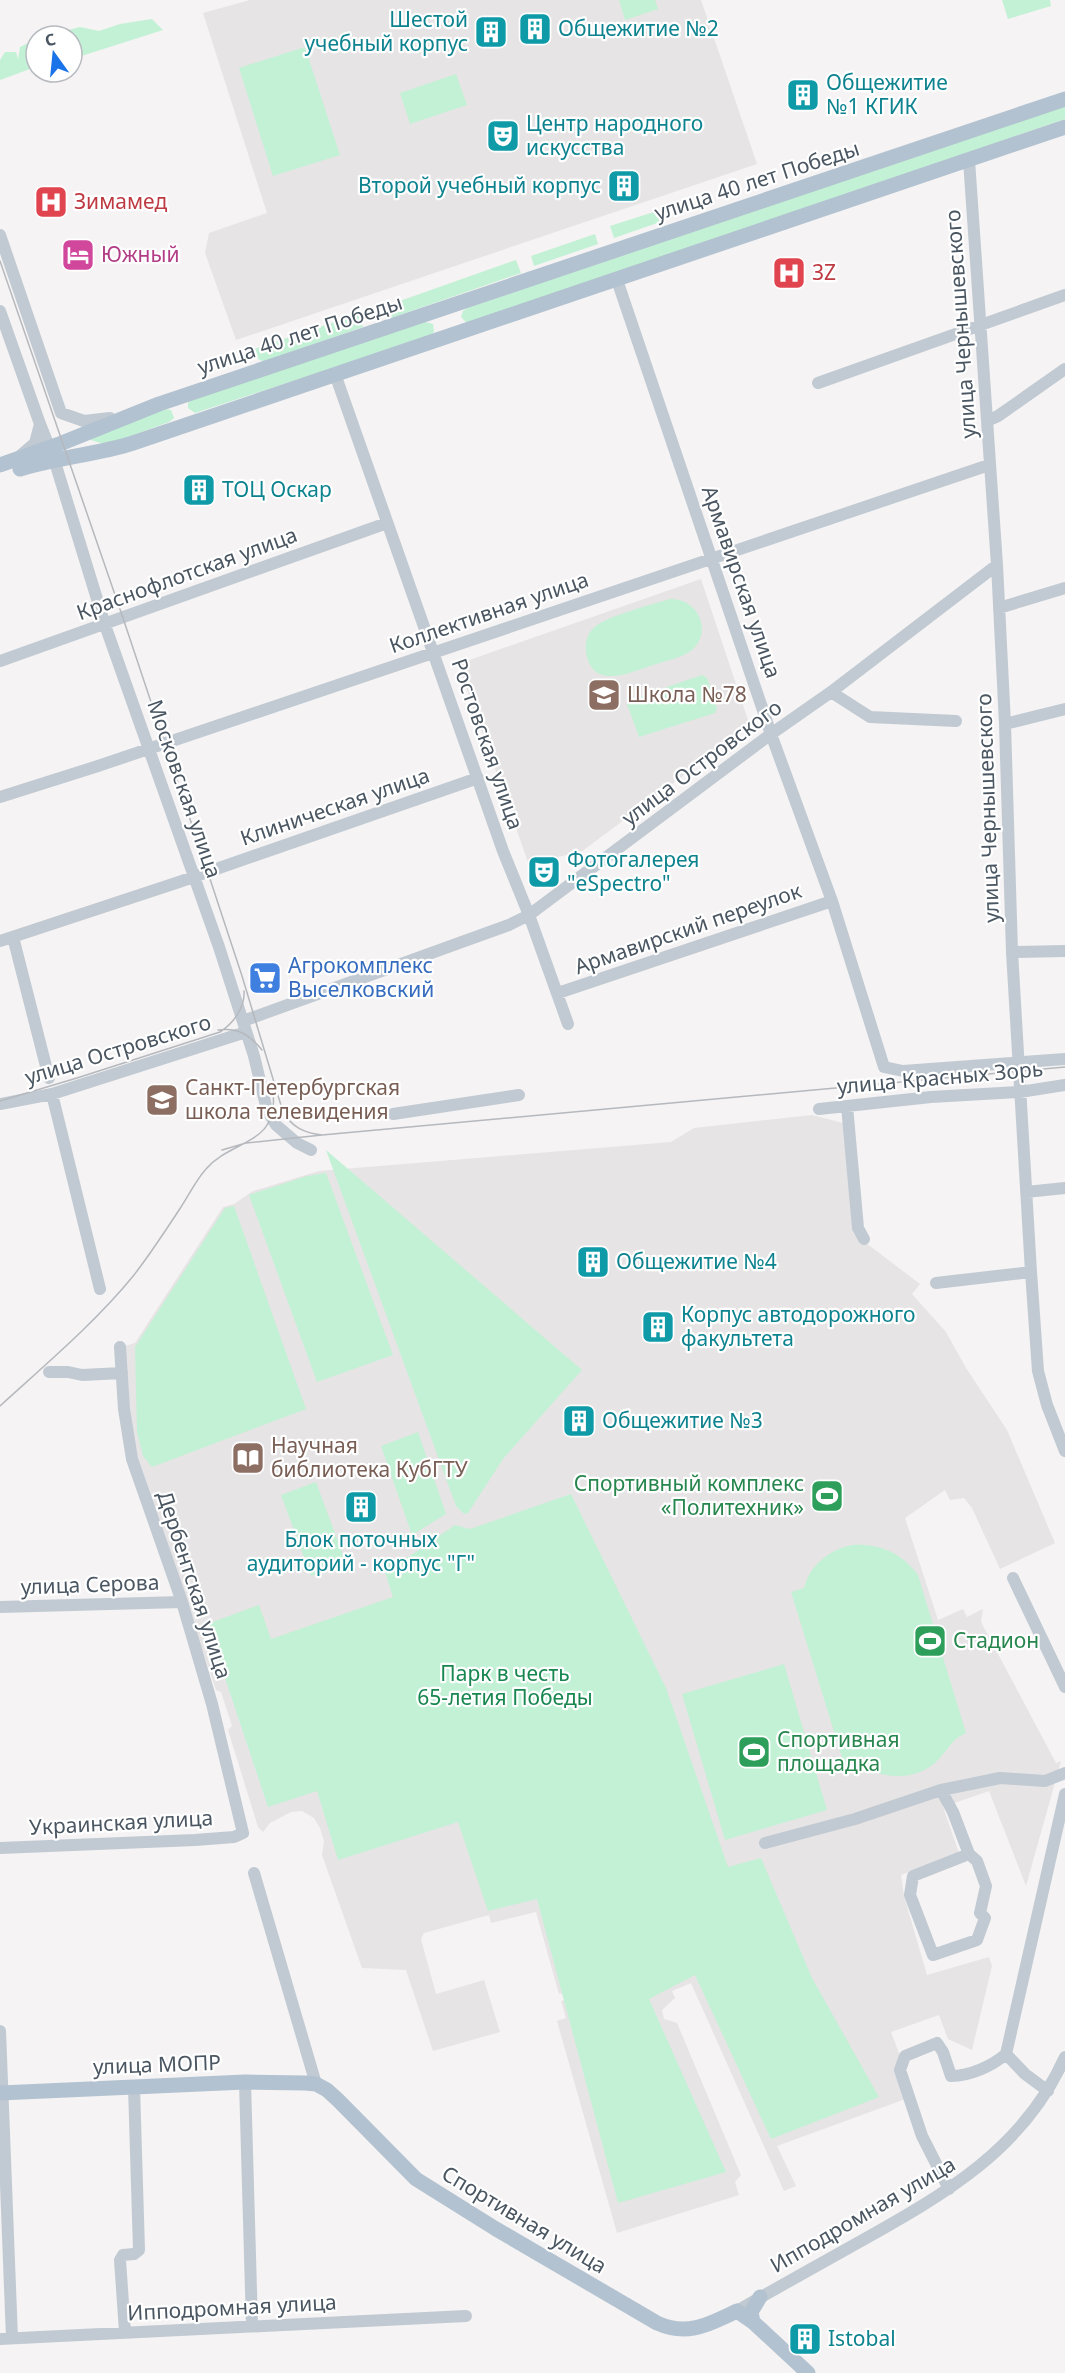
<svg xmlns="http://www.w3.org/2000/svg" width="1065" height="2373" font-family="'Noto Sans',sans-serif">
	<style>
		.education { fill: #e6e4e5 }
		.green { fill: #c3f1d5 }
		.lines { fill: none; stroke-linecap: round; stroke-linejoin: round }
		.minor { stroke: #c1cad2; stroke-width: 12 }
		.major { stroke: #b3c2d1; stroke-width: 15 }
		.tram { stroke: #b5b8bd; stroke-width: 1.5 }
		.labels { text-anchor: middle; stroke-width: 4.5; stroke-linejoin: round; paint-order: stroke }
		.culture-label { font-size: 21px; fill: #0d838f; stroke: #fff; text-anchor: start }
		.street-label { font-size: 21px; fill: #4a5661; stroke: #fff }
		.health-label { font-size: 21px; fill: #be3a42; stroke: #fff; text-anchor: start }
		.hotel-label { font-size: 21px; fill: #b23c85; stroke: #fff; text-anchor: start }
		.education-label { font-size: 21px; fill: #785e54; stroke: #fff; text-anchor: start }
		.shop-label { font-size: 21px; fill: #366cbe; stroke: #fff; text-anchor: start }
		.leisure-label { font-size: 21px; fill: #27864d; stroke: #fff; text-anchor: start }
		.park-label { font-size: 21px; fill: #17864f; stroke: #fff }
	</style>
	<rect width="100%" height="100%" fill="#f5f3f3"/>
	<path class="education" d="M250,0H701L757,164L236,340L205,253L209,233L267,213L203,13Z
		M701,579L750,726L577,855H566L538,862H528L458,664Z
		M812,1115L843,1123L854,1234L920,1284L912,1294L946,1332L966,1368L1007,1430L1055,1543L1000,1569L972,1508L964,1498L950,1500L945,1490L905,1518L938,1620L963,1609L967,1617L983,1609L981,1622L1056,1763L1061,1761L1026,1886L989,1791L943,1807L959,1853L901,1875L904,1896L927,1975L989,1957L992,1966L972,2050L948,2039L939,2015L891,2032L899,2053V2069L911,2097L777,2146L796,2186L784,2191L691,1983L672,1991L675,1998L662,2010L664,2019L677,2023L741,2175L735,2182L739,2195L617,2233L557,2021L566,2018L561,2001L564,2000L562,1993L559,1994L536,1912L491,1923L489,1915L424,1933L421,1939L436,1994L484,1980L500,2032L433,2051L406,1970L362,1968L322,1855L324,1841L320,1828L314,1818L302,1811L291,1812L270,1823L263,1832L258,1827L228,1730L232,1726L221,1692L216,1690L135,1455L122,1347L135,1343L223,1207L234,1204L253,1191L319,1171L671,1142L694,1128Z"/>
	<path class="green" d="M619,0H655L658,9L625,20Z
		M1002,0H1050L1051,6L1008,19Z
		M152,19L163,30L72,59V36H46L80,27L99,31L120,24Z
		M36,39V69H30L0,80V60L5,52H16L18,59L20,47Z
		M305,47L340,155L273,176L239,68Z
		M456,74L467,105L410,124L400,93Z
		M1065,104V119L471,323L466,322L461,317L463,311L467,308Z
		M657,211L660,222L614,238L610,226Z
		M595,234L598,244L534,266L531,256Z
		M516,260L521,273L391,318L388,312L382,314L380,308Z
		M358,314L363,327L264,362L258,359L254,349Z
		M425,322L433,324L434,332L430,336L195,413L188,408V403L192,399Z
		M165,409L171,410L174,418L169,422L112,443L103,444L91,440L92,435Z
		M670,599C698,598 713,631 692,650C681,658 666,661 653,665C629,673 591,691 586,651C585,641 588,632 596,626C608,616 653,604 670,599Z
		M702,675L707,678L717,709L715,713L639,737L627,704L629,700Z
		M326,1150L582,1370L503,1459L468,1513L464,1514L456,1506Z
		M326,1173L393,1355L317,1382L249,1195L307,1176Z
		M234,1206L306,1409L152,1467L143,1456L137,1432L135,1347L225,1208Z
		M418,1432L446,1514L412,1535L381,1446Z
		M316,1482L346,1563L311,1576L281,1495Z
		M571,1494L666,1688L728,1867L761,1858L812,1978L879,2097L771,2139L695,1975L649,1999L726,2172L618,2203L537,1899L488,1911L458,1822L338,1860L317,1791L268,1807L207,1624L259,1605L271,1639L393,1597L383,1566L410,1556L455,1525L470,1529Z
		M852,1545C879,1543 902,1553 918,1575L966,1733C952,1739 949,1748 939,1759C915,1784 879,1778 852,1762L844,1764L791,1592L804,1588C810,1565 829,1550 852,1545Z
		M784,1664L827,1810L725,1840L682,1694Z"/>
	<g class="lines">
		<path class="minor" d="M969,160L997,565L1005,724L1012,952L1031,1272L1038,1371L1047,1405L1065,1451
			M0,235L61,413L84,421L110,418
			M617,280L771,734L832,901L884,1067L903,1071L1065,1059
			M0,311L40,424L54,459L105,625L219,947L254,1056L267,1110L276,1125L297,1143L311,1150
			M335,374L503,851L529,915L568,1024
			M818,383L1065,295
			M987,421L998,416L1065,369
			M21,455L35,443L40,424
			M999,608L1065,588
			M0,661L387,523
			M831,692L870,717L956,721
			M1005,724L1065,709
			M0,797L98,766L989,465
			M13,937L49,1078
			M0,941L179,882L478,778
			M1012,952L1065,951
			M558,993L832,901
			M243,1021L509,925L529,915L771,734L831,692L997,565
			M52,1094L100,1289
			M0,1104L52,1094L246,1032
			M847,1106L858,1228L864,1239
			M819,1109L931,1097L1020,1092L1065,1085
			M393,1114L519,1095
			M1026,1192L1065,1188
			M936,1283L1031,1272
			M49,1372H68L82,1375L122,1373
			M1013,1578L1065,1687
			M0,1607L182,1602
			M941,1790L953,1812L969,1854L977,1861L986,1886L980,1913L985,1918L977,1940L933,1955L910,1895L913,1876L969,1854
			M765,1843L855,1819L941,1790L1000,1778L1045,1781L1065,1773
			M0,1848L195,1840L234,1837L243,1833L212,1704L182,1602L132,1459L124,1409L120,1347
			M254,1873L316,2084
			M0,2031L12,2338
			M245,2082L252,2325
			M1048,2091L1025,2074L1006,2054L1065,1794
			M949,2189L922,2136L900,2070L905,2056L937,2043L943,2052L951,2076C970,2076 992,2066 1006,2054
			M737,2311C778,2287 820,2264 861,2241C945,2194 1024,2149 1065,2057
			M125,2332L120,2260L123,2255L134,2254L139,2250L134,2087
			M0,2339L466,2316"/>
		<path class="major" d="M0,465L62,443L159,404L1065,99
			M20,469C57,457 96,455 133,443L1065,127
			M0,2093L245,2082L305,2083L316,2084L327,2090L338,2100L416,2179L496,2229L657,2323C688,2337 709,2324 737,2311
			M737,2311L753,2322L808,2373
			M753,2322L751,2312L760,2297"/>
		<path class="tram" d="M0,261L123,618L212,885L242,976L283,1112C292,1127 304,1133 322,1135
			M218,1030C238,1027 250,1035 262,1050
			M0,1101L77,1078L220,1032C234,1023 245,1007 244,991
			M222,1150L246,1143L322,1135L1065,1067
			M0,1406C46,1364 95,1323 134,1275C151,1253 166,1230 181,1207C189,1195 196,1180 206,1169C232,1139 279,1145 273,1093"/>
	</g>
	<defs>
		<g id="building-square" transform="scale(1.725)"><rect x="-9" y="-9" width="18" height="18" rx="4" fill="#0f9aa8" stroke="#fff"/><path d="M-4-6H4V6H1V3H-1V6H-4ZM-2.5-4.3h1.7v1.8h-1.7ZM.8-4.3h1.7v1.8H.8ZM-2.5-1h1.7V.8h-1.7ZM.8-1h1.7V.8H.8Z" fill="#fff"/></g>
		<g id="theatre-square" transform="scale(1.725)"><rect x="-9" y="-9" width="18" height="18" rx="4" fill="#0f9aa8" stroke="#fff"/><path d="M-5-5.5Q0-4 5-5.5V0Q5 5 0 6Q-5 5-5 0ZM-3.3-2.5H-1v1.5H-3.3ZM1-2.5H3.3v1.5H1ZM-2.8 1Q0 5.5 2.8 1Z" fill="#fff"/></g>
		<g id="hospital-square" transform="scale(1.725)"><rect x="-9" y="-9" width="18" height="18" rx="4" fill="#e0444e" stroke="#fff"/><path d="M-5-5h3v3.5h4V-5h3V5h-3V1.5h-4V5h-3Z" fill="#fff"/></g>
		<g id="hotel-square" transform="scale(1.725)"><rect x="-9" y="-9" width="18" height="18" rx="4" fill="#d1479c" stroke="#fff"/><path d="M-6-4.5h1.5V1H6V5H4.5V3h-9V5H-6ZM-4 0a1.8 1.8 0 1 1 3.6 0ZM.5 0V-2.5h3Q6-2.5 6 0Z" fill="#fff"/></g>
		<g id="school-square" transform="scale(1.725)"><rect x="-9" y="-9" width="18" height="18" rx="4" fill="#8d6e63" stroke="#fff"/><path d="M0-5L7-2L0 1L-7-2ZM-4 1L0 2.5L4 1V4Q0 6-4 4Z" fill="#fff"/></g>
		<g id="supermarket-square" transform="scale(1.725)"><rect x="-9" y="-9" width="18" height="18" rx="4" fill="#3f7fe0" stroke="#fff"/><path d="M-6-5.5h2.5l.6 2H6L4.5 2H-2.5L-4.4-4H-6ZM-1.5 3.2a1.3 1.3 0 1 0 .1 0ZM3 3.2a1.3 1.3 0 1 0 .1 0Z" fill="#fff"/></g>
		<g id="library-square" transform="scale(1.725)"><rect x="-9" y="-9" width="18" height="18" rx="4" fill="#8d6e63" stroke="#fff"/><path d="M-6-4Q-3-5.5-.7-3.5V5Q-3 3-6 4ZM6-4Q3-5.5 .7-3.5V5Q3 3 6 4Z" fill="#fff"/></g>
		<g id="stadium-square" transform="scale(1.725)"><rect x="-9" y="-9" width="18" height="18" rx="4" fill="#2e9e5b" stroke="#fff"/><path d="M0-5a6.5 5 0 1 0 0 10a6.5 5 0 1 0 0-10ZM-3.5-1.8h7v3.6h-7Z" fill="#fff"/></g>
	</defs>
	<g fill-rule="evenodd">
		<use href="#building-square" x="535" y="29"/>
		<use href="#building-square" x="491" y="32"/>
		<use href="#building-square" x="803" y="95"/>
		<use href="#theatre-square" x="503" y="136"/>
		<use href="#building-square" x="624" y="186"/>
		<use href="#hospital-square" x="51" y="202"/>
		<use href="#hotel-square" x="78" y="255"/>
		<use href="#hospital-square" x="789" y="273"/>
		<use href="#building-square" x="199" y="490"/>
		<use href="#school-square" x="604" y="695"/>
		<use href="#theatre-square" x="544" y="872"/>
		<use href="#supermarket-square" x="265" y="978"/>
		<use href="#school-square" x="162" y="1100"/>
		<use href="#building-square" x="593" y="1262"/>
		<use href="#building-square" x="658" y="1327"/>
		<use href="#building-square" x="579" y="1421"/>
		<use href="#library-square" x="248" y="1458"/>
		<use href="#stadium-square" x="827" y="1496"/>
		<use href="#building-square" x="361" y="1507"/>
		<use href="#stadium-square" x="930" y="1641"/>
		<use href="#stadium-square" x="754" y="1752"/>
		<use href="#building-square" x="805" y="2339"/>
	</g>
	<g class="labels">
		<g class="culture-label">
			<text x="468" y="27" text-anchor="end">Шестой<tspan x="468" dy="24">учебный корпус</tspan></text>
			<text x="558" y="36">Общежитие №2</text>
			<text x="826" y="90">Общежитие<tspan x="826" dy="24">№1 КГИК</tspan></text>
			<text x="526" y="131">Центр народного<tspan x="526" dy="24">искусства</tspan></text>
			<text x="601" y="193" text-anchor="end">Второй учебный корпус</text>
			<text x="222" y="497">ТОЦ Оскар</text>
			<text x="567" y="867">Фотогалерея<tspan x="567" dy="24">"eSpectro"</tspan></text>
			<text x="616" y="1269">Общежитие №4</text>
			<text x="681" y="1322">Корпус автодорожного<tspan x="681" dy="24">факультета</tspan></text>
			<text x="602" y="1428">Общежитие №3</text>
			<text x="361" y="1547" text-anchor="middle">Блок поточных<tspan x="361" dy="24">аудиторий - корпус "Г"</tspan></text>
			<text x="828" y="2346">Istobal</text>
		</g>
		<g class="street-label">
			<text transform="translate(757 181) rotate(-18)" y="7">улица 40 лет Победы</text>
			<text transform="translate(961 324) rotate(-94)" y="7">улица Чернышевского</text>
			<text transform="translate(300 335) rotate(-18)" y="7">улица 40 лет Победы</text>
			<text transform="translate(187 574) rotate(-20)" y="7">Краснофлотская улица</text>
			<text transform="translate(741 582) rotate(71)" y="7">Армавирская улица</text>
			<text transform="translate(489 613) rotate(-19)" y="7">Коллективная улица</text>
			<text transform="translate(487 744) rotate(71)" y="7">Ростовская улица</text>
			<text transform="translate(702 763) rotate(-37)" y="7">улица Островского</text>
			<text transform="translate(184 789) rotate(71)" y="7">Московская улица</text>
			<text transform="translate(335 807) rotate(-19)" y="7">Клиническая улица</text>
			<text transform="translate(988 808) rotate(-92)" y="7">улица Чернышевского</text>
			<text transform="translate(688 929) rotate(-19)" y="7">Армавирский переулок</text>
			<text transform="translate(118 1050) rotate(-17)" y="7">улица Островского</text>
			<text transform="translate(940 1078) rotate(-5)" y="7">улица Красных Зорь</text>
			<text transform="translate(90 1585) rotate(-2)" y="7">улица Серова</text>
			<text transform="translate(194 1585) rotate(72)" y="7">Дербентская улица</text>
			<text transform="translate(121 1823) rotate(-3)" y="7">Украинская улица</text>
			<text transform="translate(157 2065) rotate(-2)" y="7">улица МОПР</text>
			<text transform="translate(863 2215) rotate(-30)" y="7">Ипподромная улица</text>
			<text transform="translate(524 2220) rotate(31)" y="7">Спортивная улица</text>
			<text transform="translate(232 2308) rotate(-3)" y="7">Ипподромная улица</text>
		</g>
		<g class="health-label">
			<text x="74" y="209">Зимамед</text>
			<text x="812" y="280">3Z</text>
		</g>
		<g class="hotel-label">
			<text x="101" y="262">Южный</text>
		</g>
		<g class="education-label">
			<text x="627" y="702">Школа №78</text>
			<text x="185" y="1095">Санкт-Петербургская<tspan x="185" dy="24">школа телевидения</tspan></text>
			<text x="271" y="1453">Научная<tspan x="271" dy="24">библиотека КубГТУ</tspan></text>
		</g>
		<g class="shop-label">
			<text x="288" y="973">Агрокомплекс<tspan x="288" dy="24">Выселковский</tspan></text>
		</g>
		<g class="leisure-label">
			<text x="804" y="1491" text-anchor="end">Спортивный комплекс<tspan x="804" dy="24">«Политехник»</tspan></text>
			<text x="953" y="1648">Стадион</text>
			<text x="777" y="1747">Спортивная<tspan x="777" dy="24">площадка</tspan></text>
		</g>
		<g class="park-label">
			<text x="505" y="1681">Парк в честь<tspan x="505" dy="24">65-летия Победы</tspan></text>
		</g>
	</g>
	<g transform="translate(54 54) rotate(345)"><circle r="28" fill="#ffffff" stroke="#b7bbc0" stroke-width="1.5"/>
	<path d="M0-4.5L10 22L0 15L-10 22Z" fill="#1a73e8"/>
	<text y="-9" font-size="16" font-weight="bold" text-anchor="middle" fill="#4a5661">С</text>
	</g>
</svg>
